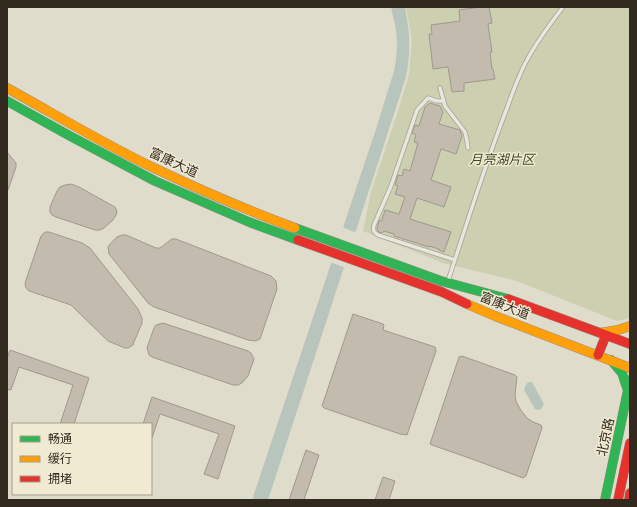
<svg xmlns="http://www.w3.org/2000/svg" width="637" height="507" font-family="'Zilla Slab','Noto Sans SC',serif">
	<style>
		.green { fill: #cccfb0 }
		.water { fill: #b7c5bd }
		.pier { fill: #e0dccc }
		.building { fill: #c3bbad; stroke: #9f988c }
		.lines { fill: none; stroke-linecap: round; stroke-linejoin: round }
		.lane-casing { stroke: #a5a195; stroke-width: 5 }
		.fast-casing { stroke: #959085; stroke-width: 10 }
		.slow-casing { stroke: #959085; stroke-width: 10 }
		.jam-casing { stroke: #959085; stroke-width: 10 }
		.lane { stroke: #e8e6dd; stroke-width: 3.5 }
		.fast { stroke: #30b455; stroke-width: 9 }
		.slow { stroke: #ff9f0a; stroke-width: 9 }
		.jam { stroke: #e5322d; stroke-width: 9 }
		.labels { text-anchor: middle; stroke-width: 3; stroke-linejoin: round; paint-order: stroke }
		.park-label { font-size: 13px; font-style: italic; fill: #3f4b28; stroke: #f0ead3 }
		.street-label { font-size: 13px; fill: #322a1f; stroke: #f0ead3 }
	</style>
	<rect width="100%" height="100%" fill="#e0dccc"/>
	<path class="green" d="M406,7H630V317L629,318L617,321L517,281L443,263L363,231L371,192L399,108L409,74L412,40Z"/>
	<path class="water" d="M391,7H405C410,33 411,51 406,77L268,500H252L376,129L394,71L396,60L397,45L396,30Z
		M528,382H532L544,404L541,409L538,410L535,409L524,390L526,385Z"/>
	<path class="pier" d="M342,227L357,233L346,268L330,262Z"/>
	<path class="building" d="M481,7H489L492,23L488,24L492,52H490L492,69H493L495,79L464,83V91L452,92L448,67L433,69L429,34H432L431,25L460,21L459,10Z
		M430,103L440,106L443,112L439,124L460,130L462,136L456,154L441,149L431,180L451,187L444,207L417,198L410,219L451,232L444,252L439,250V249L429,246V247L394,236V234L384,231L382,233L379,232L377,229L379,221L382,220L385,210L399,214L405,197L395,194L398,186L395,185L398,175L402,176L404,169L410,171L418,143L414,142L416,135L412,133L415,125L419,126L425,107Z
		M7,152L16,163V167L8,190H7Z
		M71,184L79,187L115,207L117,211L116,215L113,220L104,228L100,230H95L56,217L52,215L50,212V207L57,191L60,187L65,185Z
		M45,232H49L82,243L90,248L138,309L142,318V323L134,342L133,345L128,348H125L108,341L71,305L29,291L26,288L25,284L26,280L41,236Z
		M122,235H126L156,248H160L172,239H176L271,276L276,281L277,289L260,339L255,341L248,340L154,307L148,303L109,254L108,247L110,244L117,237Z
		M353,314L383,324L384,325L383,330L435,347L436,351L407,435L400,434L324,408L322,406Z
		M163,323L248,351L251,353L254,359L248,376L242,383L238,385H233L152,357L149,355L147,348L154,328L156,325Z
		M10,350L89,378L74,424H60L73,385L19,367L11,390L7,389V358Z
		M462,356L515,375L517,377L515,395L516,401L520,409L527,418L533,422L541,425L542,428L526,476L523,478L472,459L432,445L430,444L459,357Z
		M152,397L235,426L218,479L204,474L219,434L160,414L152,438H151V424H143Z
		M306,450L319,455L304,500H289Z
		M383,477L395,481L389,500H375Z"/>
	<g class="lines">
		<g class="lane-casing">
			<path id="lane" d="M440,88L445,106L465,132L467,141L468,148
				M443,101H437L428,98L417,110L391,186L374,225C373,230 373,232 378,235L455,260
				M448,281C466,226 483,171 504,116C511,98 517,78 527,60C537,41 550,24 563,7"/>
		</g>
		<g class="fast-casing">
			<path id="fast" d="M7,101L70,136L155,181L249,222L298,240
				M295,228L441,281L508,299
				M611,360L622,373L627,388
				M605,500L630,380"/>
		</g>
		<g class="slow-casing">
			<path id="slow" d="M7,88C56,115 104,144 154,168C200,190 247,210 295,228
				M467,304L495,316L630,368
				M600,333L618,330L630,326"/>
		</g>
		<g class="jam-casing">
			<path id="jam" d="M298,240L442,292L467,304
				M508,299L630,344
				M598,355L606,335
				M618,500L630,443
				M629,500L630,493"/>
		</g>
		<use href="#lane" class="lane"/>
		<use href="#fast" class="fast"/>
		<use href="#slow" class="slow"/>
		<use href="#jam" class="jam"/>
	</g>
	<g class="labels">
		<g class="park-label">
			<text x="502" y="164">月亮湖片区</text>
		</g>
		<g class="street-label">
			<text transform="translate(174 162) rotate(25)" y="5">富康大道</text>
			<text transform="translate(505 305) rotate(22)" y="5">富康大道</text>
			<text transform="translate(605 437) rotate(-78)" y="5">北京路</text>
		</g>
	</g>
	<rect width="637" height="507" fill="none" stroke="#322a1f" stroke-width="16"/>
	<rect x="12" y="423" width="140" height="72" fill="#f0ead3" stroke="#a49d8b"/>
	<rect x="20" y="436" width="20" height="6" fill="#30b455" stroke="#a49d8b"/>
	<text x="48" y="443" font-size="12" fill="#322a1f">畅通</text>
	<rect x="20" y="456" width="20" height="6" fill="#ff9f0a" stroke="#a49d8b"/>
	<text x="48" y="463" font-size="12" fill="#322a1f">缓行</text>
	<rect x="20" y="476" width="20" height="6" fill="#e5322d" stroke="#a49d8b"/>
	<text x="48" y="483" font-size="12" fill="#322a1f">拥堵</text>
</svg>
